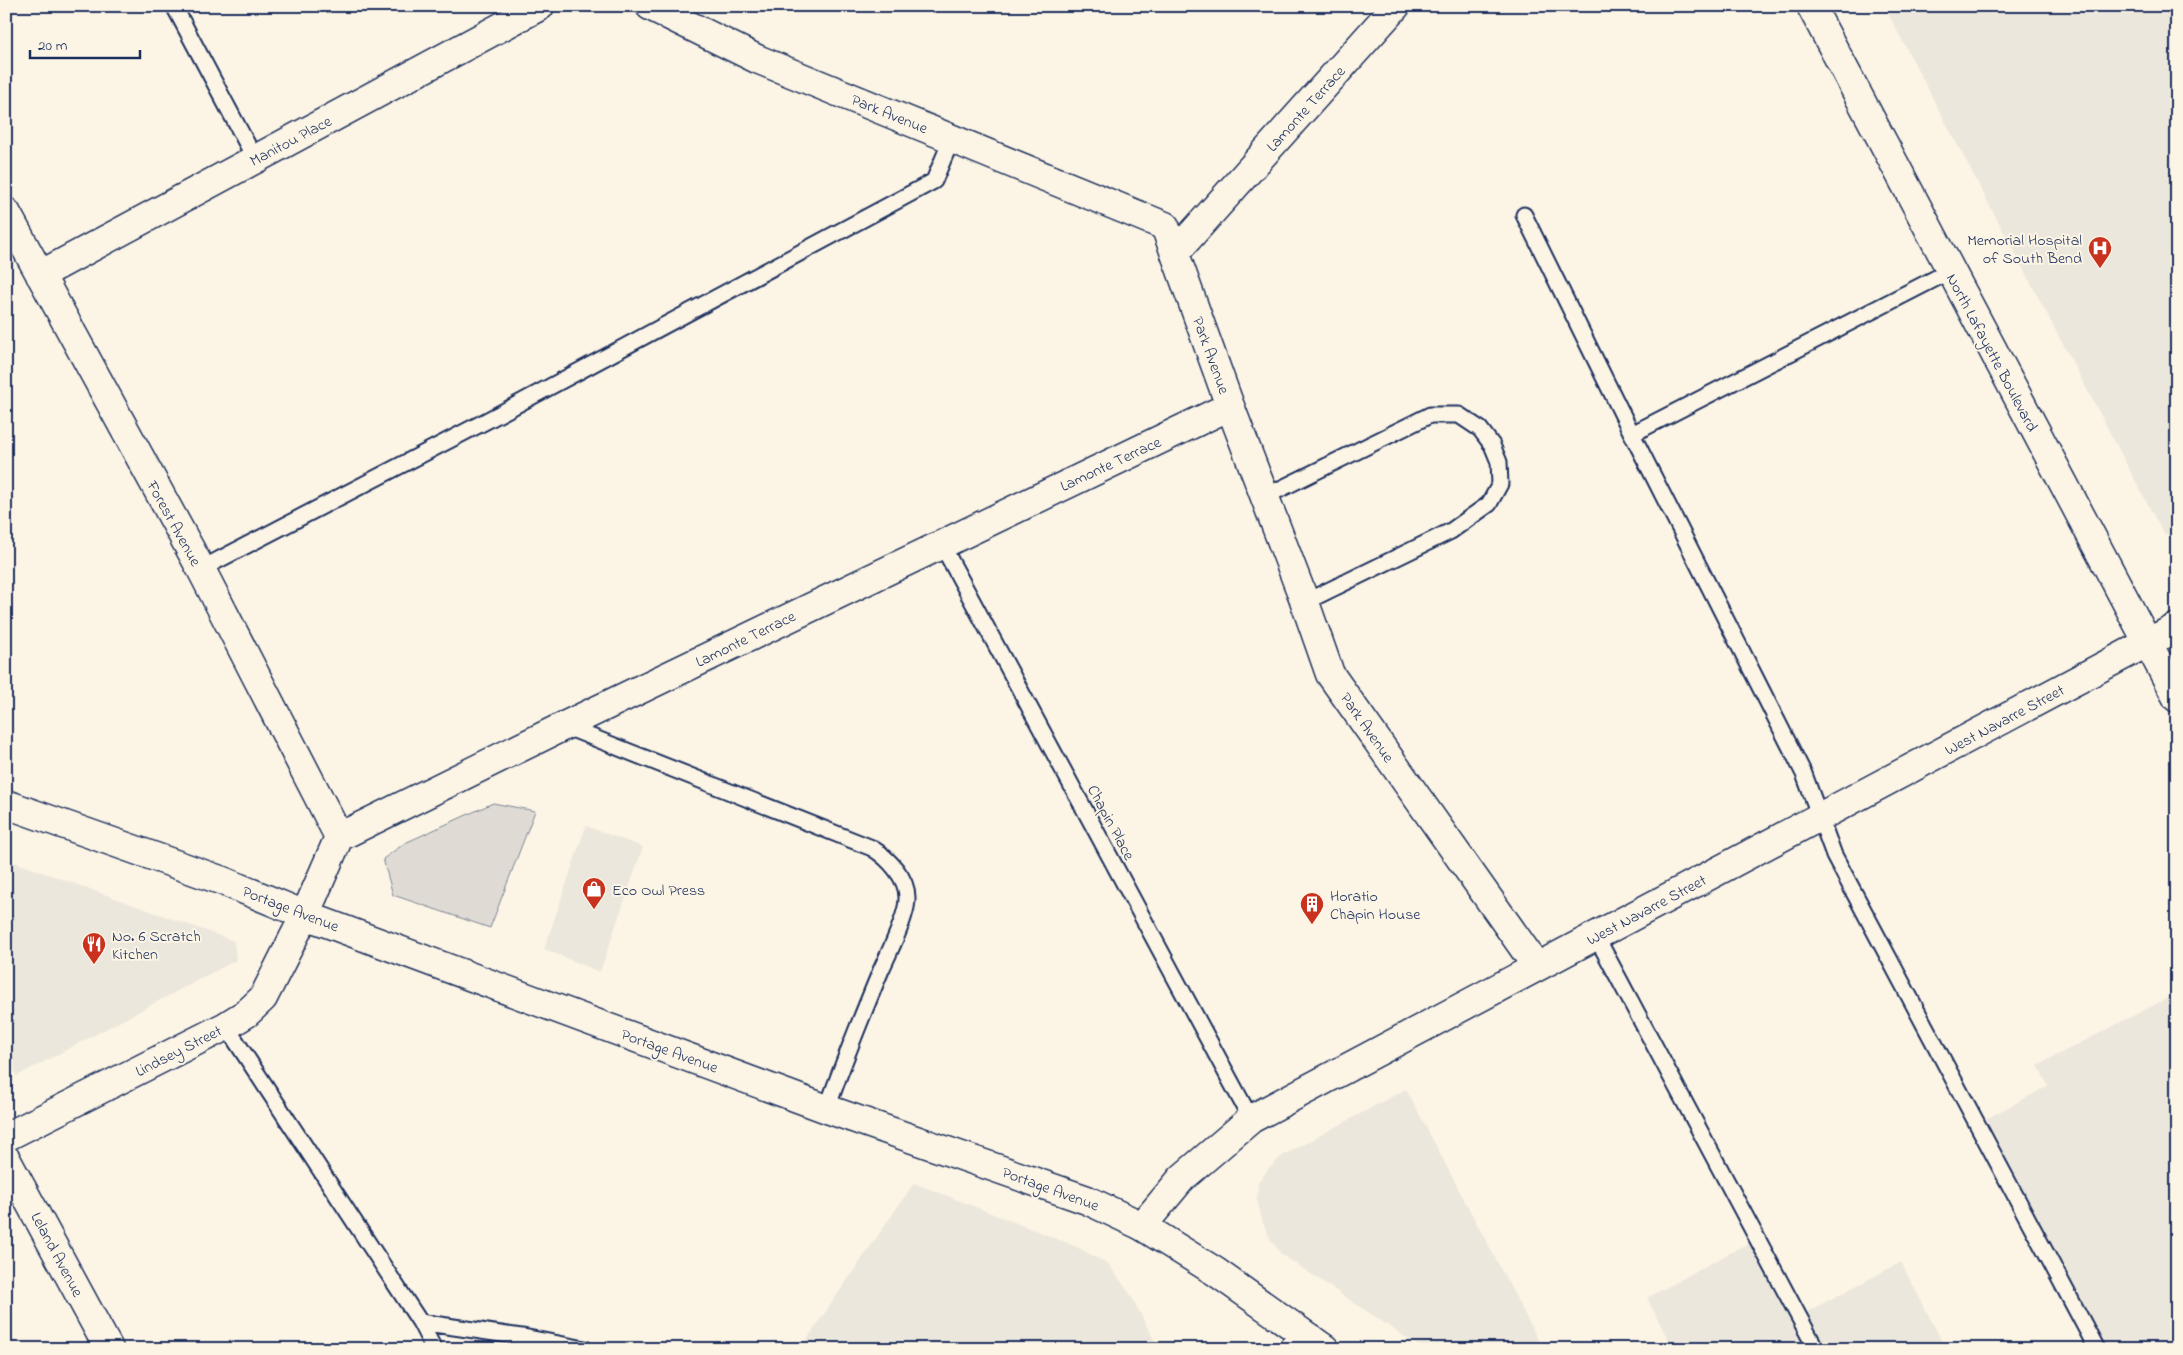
<svg xmlns="http://www.w3.org/2000/svg" width="2183" height="1355" font-family="'Indie Flower',sans-serif">
	<style>
		.built { fill: #ece7dc }
		.green { fill: #dfdbd4; stroke: #7d8599 }
		.lines { fill: none; stroke-linecap: round; stroke-linejoin: round }
		.service-casing { stroke: #1b2f5e; stroke-width: 19 }
		.minor-casing { stroke: #1b2f5e; stroke-width: 31 }
		.secondary-casing { stroke: #1b2f5e; stroke-width: 31 }
		.service { stroke: #fcf5e5; stroke-width: 15 }
		.minor { stroke: #fcf5e5; stroke-width: 28 }
		.secondary { stroke: #fcf5e5; stroke-width: 28 }
		.labels { text-anchor: middle; stroke-width: 4; stroke-linejoin: round; paint-order: stroke }
		.street-label { font-size: 16px; fill: #1b2f5e; stroke: #fcf5e5 }
		.poi-label { font-size: 16px; fill: #1b2f5e; stroke: #fcf5e5; text-anchor: start }
	</style>
	<rect width="100%" height="100%" fill="#fcf5e5"/>
	<filter id="ink" filterUnits="userSpaceOnUse"><feTurbulence type="fractalNoise" baseFrequency=".02" numOctaves="2"/><feDisplacementMap in="SourceGraphic" scale="10" xChannelSelector="R" yChannelSelector="G"/><feConvolveMatrix kernelMatrix="1 2 1 2 8 2 1 2 1" color-interpolation-filters="sRGB"/></filter>
	<g filter="url(#ink)">
		<path class="built" d="M1884,6H2177V538L2163,533Z
			M586,826L643,847L600,972L544,949Z
			M6,859L234,941L236,960L17,1076L6,1056Z
			M2177,993V1349H2106L1986,1119L2048,1086L2038,1065Z
			M1406,1089L1543,1349H1423L1281,1254L1271,1240L1263,1223L1257,1200L1258,1183L1268,1169L1282,1156Z
			M914,1183L1075,1246L1108,1264L1129,1292L1159,1349H800Z
			M1761,1236L1803,1314L1901,1262L1946,1349H1673L1647,1298Z"/>
		<path class="green" d="M493,803L535,811L490,928L393,895L383,859L405,843Z"/>
		<g class="lines">
			<g class="service-casing">
				<path id="service" d="M174,6L255,159
					M1524,215L1632,434L1804,774L1834,855L2097,1349
					M1632,434L1950,271
					M1264,497L1430,415H1459L1480,429L1492,445L1499,462L1500,484L1489,504L1451,531L1305,602
					M941,543L1251,1119
					M201,569L486,421L934,181L952,138
					M564,726L872,848C888,858 908,878 907,899C907,916 889,953 881,970C862,1016 843,1062 827,1109
					M1596,936L1816,1349
					M226,1026L420,1322L434,1349
					M420,1322L528,1338L585,1349"/>
			</g>
			<g class="minor-casing">
				<path id="minor" d="M650,6L757,59L1165,226L1230,406L1303,597L1330,674L1537,967
					M1811,6L2177,698
					M6,212L201,569L339,837
					M1175,253L1396,6
					M40,275L540,6
					M6,1137L226,1026L247,1013L263,998L305,915L339,837L564,726L1230,406
					M6,1159L109,1349
					M1142,1226L1182,1178L1251,1119L2177,627
					M1293,1349L1311,1339"/>
			</g>
			<g class="secondary-casing">
				<path id="secondary" d="M6,804L223,881L305,915L827,1109L1087,1200L1142,1226L1216,1272L1325,1349"/>
			</g>
			<use href="#service" class="service"/>
			<use href="#minor" class="minor"/>
			<use href="#secondary" class="secondary"/>
		</g>
	</g>
	<defs>
		<g id="hospital-pin" transform="scale(1.25)"><path d="M0 17L-7.5 6A9.5 9.5 0 1 1 7.5 6Z" fill="#c8321e" stroke="#fcf5e5"/><path d="M-5-5h3v3.5h4V-5h3V5h-3V1.5h-4V5h-3Z" fill="#fff"/></g>
		<g id="shop-pin" transform="scale(1.25)"><path d="M0 17L-7.5 6A9.5 9.5 0 1 1 7.5 6Z" fill="#c8321e" stroke="#fcf5e5"/><path d="M-5-2.5h2.3a2.7 3.5 0 0 1 5.4 0H5L5.5 6h-11ZM-1.5-2.5h3a1.5 2.3 0 0 0-3 0Z" fill="#fff"/></g>
		<g id="building-pin" transform="scale(1.25)"><path d="M0 17L-7.5 6A9.5 9.5 0 1 1 7.5 6Z" fill="#c8321e" stroke="#fcf5e5"/><path d="M-4-6H4V6H1V3H-1V6H-4ZM-2.5-4.3h1.7v1.8h-1.7ZM.8-4.3h1.7v1.8H.8ZM-2.5-1h1.7V.8h-1.7ZM.8-1h1.7V.8H.8Z" fill="#fff"/></g>
		<g id="restaurant-pin" transform="scale(1.25)"><path d="M0 17L-7.5 6A9.5 9.5 0 1 1 7.5 6Z" fill="#c8321e" stroke="#fcf5e5"/><path d="M-5-6h1v4h1v-4h1v4h1v-4h1v5L-1.5 .5V6h-2V.5L-5-1ZM5-6V6H3V1.5H1.5Q1.5-4 5-6Z" fill="#fff"/></g>
	</defs>
	<g fill-rule="evenodd">
		<use href="#hospital-pin" x="2100" y="248"/>
		<use href="#shop-pin" x="594" y="889"/>
		<use href="#building-pin" x="1312" y="904"/>
		<use href="#restaurant-pin" x="94" y="944"/>
	</g>
	<g class="labels">
		<g class="street-label">
			<text transform="translate(1305 108) rotate(-48)" y="6">Lamonte Terrace</text>
			<text transform="translate(890 113) rotate(22)" y="6">Park Avenue</text>
			<text transform="translate(290 140) rotate(-28)" y="6">Manitou Place</text>
			<text transform="translate(1993 352) rotate(62)" y="6">North Lafayette Boulevard</text>
			<text transform="translate(1212 355) rotate(70)" y="6">Park Avenue</text>
			<text transform="translate(1110 463) rotate(-25)" y="6">Lamonte Terrace</text>
			<text transform="translate(175 523) rotate(61)" y="6">Forest Avenue</text>
			<text transform="translate(745 638) rotate(-26)" y="6">Lamonte Terrace</text>
			<text transform="translate(2004 719) rotate(-28)" y="6">West Navarre Street</text>
			<text transform="translate(1368 727) rotate(55)" y="6">Park Avenue</text>
			<text transform="translate(1112 822) rotate(62)" y="6">Chapin Place</text>
			<text transform="translate(291 908) rotate(21)" y="6">Portage Avenue</text>
			<text transform="translate(1646 909) rotate(-28)" y="6">West Navarre Street</text>
			<text transform="translate(178 1050) rotate(-27)" y="6">Lindsey Street</text>
			<text transform="translate(670 1050) rotate(20)" y="6">Portage Avenue</text>
			<text transform="translate(1051 1188) rotate(20)" y="6">Portage Avenue</text>
			<text transform="translate(58 1254) rotate(62)" y="6">Leland Avenue</text>
		</g>
		<g class="poi-label">
			<text x="2082" y="245" text-anchor="end">Memorial Hospital<tspan x="2082" dy="18">of South Bend</tspan></text>
			<text x="612" y="895">Eco Owl Press</text>
			<text x="1330" y="901">Horatio<tspan x="1330" dy="18">Chapin House</tspan></text>
			<text x="112" y="941">No. 6 Scratch<tspan x="112" dy="18">Kitchen</tspan></text>
		</g>
	</g>
	<rect width="2183" height="1355" fill="none" stroke="#fcf5e5" stroke-width="25"/>
	<rect x="12" y="12" width="2158" height="1330" fill="none" stroke="#1b2f5e" stroke-width="2" filter="url(#ink)"/>
	<path d="M30 50v8h110v-8" fill="none" stroke="#1b2f5e" stroke-width="2.5"/>
	<text x="38" y="50" font-size="15" fill="#1b2f5e" stroke="#fcf5e5" stroke-width="4" paint-order="stroke">20 m</text>
</svg>
